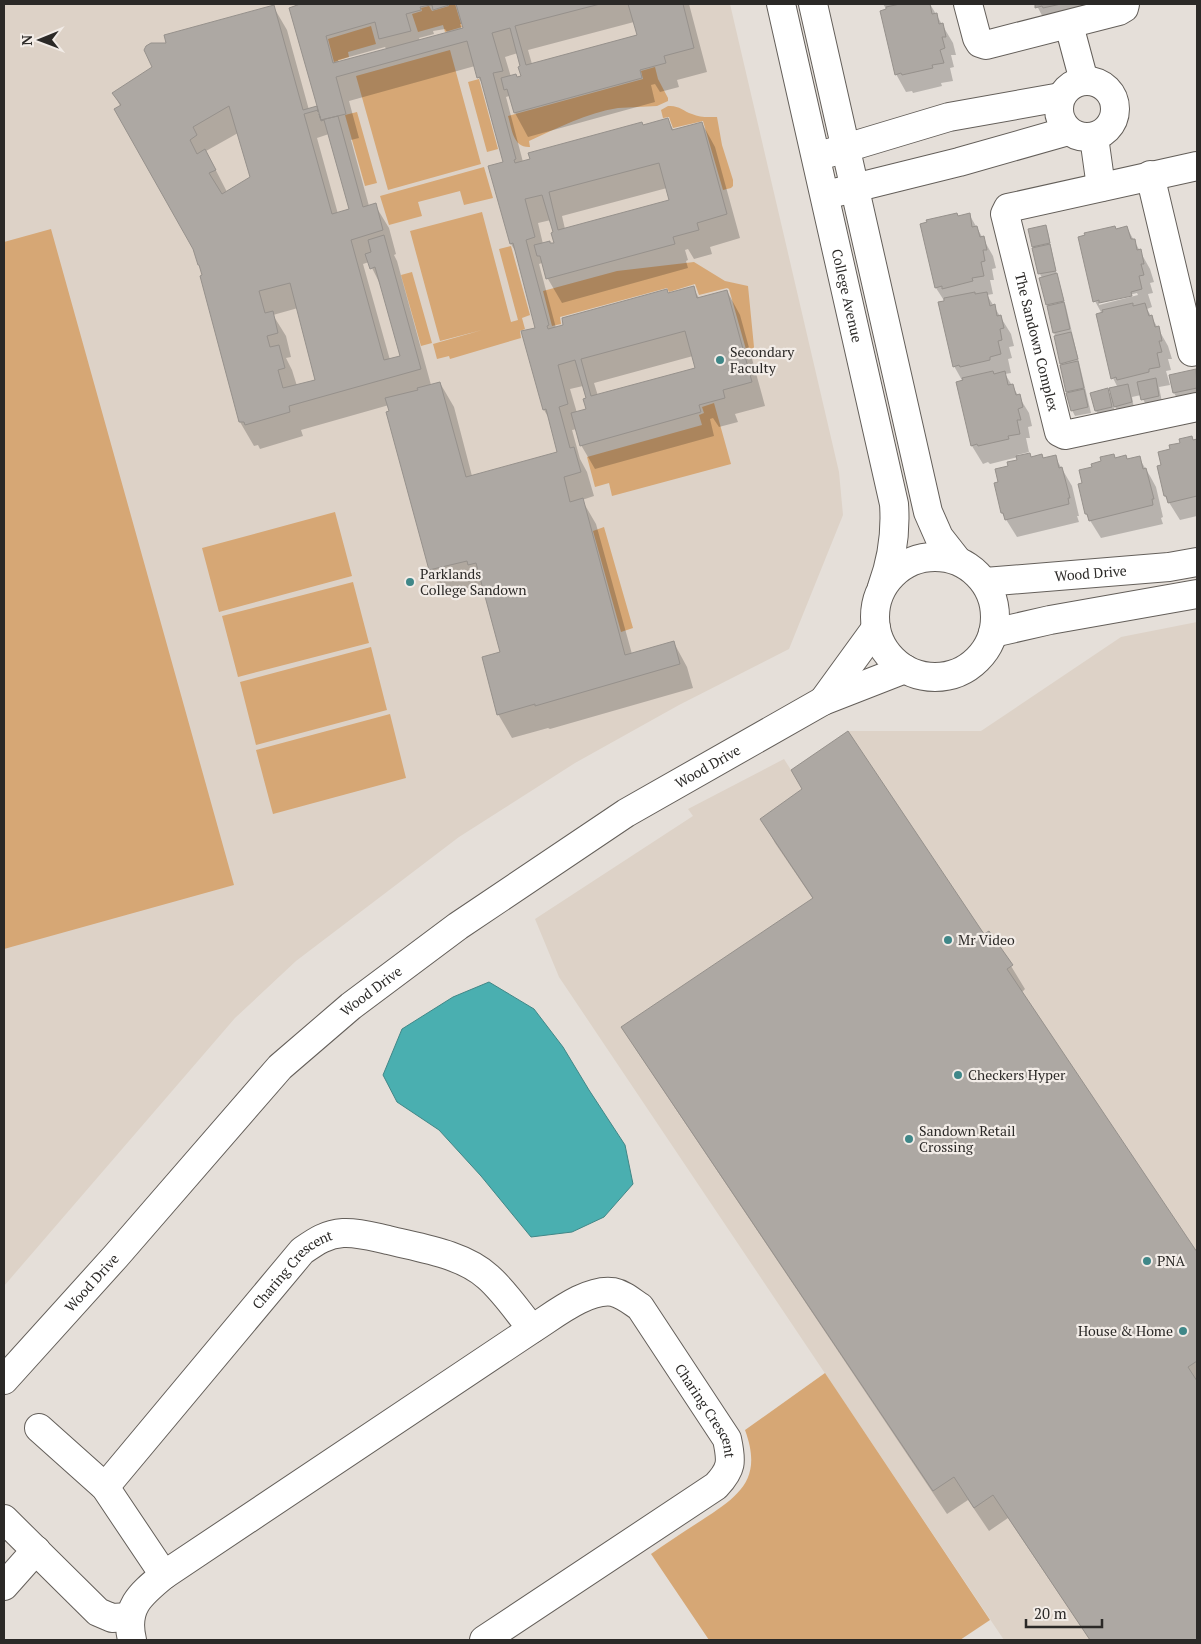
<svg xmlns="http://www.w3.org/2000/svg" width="1201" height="1644" font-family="'PT Serif',serif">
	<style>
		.built { fill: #ddd2c7 }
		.green { fill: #d6a775 }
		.water { fill: #4aafb0; stroke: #418787 }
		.shadow { fill: #0003; fill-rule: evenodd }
		.building { fill: #ada8a3; stroke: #96918c; fill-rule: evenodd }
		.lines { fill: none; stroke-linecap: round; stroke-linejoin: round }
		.street-casing { stroke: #645f5a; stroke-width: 30 }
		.secondary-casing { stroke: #645f5a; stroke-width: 30 }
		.street { stroke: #fff; stroke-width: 28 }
		.secondary { stroke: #fff; stroke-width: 28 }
		.poi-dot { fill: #3f8788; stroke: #f2ece7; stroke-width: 2 }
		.labels { text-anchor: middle; stroke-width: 4.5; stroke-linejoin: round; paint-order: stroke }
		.street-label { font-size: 14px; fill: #2b2927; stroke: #f2ece7 }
		.poi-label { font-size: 14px; fill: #2b2927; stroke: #f2ece7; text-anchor: start }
	</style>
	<rect width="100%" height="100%" fill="#e5dfd9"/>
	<path class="built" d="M4,4H730L839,472L843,515L789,649L679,705L575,763L459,837L296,961L235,1018L4,1286Z
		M1197,622V1640H1004L559,977L535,919L693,816L688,809L784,759L791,770L848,731H981L1121,637Z"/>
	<path class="green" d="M449,4H455L462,27L445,32L443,25L418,32L412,14L422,11L421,8L429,6L432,11L449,6Z
		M371,26L376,44L348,52L349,57L334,62L328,39Z
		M450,50L481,164L388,190L356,76Z
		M655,67L658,79L668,98V101L657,106C644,107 631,107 618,108C586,113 558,128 529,141L530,147C513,148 512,129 508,116L643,79L641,71Z
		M479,79L498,149L487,152L468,82Z
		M668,106C679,105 683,111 692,114C700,118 709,117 717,117L722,145L733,180V186L731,188L723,190L703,121L673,128L669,117L663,118L661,110Z
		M357,112L377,183L365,186L345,115Z
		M484,167L493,198L464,205L460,191L418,202L422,216L389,225L380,196Z
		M482,212L511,322L518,320L499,249L511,246L530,315L522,318L525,329L520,331L521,338L450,359L449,356L437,359L433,344L482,330L440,341L410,231Z
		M51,229L234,885L4,949V242Z
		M694,262L725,281L748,286L754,347L752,351L747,353L729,289L727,288L699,295L695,284L669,292L667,288L560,317L561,324L552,326L543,291L617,271Z
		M412,272L432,343L421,346L401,275Z
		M714,403L731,464L612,496L609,483L595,487L587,457L702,425L699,415L704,413L702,407Z
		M335,512L352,576L219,612L202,548Z
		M604,527L633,628L621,632L593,531Z
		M353,582L369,643L238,677L222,616Z
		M371,647L387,710L256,745L240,682Z
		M390,714L406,778L273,814L256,750Z
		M825,1373L990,1620L960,1640H709L651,1554C668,1542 685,1531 702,1520C740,1495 763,1479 745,1430Z"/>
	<path class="water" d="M489,982L534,1009L563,1047L589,1090L625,1145L633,1184L604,1217L572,1232L531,1237L481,1176L439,1130L397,1102L383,1075L402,1029L453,997Z"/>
	<path class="shadow" d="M301,4H689L707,72L677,80L679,87L660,92L655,84L651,85L655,102L528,137L515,113L509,96L506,97L523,162L668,120L674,131L702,123L715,147L740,238L710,247L712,254L694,259L688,249L685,250L688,260L686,261L688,268L562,303L548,279L542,263L539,264L556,328L693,288L699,298L727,291L740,315L765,406L735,414L738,422L719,427L713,418L710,419L714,436L595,469L581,445L577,429L572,430L580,459L587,472L594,496L582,500L596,524L632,654L674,643L687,667L693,688L550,729L548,728L512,738L498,714L502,653L484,588L483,589L481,585L444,594L430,570L387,413L390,412L389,405L301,430L303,436L260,449L258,445L254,446L240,422L204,276L194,249L114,94L154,68L168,45L273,6L287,30L309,110L318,107ZM634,22L638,35L532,64L528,50ZM460,24H463L464,29L462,30ZM445,29L448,34L420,41L419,38L434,34L433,31ZM385,47L387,50L339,63L338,60ZM518,53L522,77L517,78L511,77L505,57ZM475,66L478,77L484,86L505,163L511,244L517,254L537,329L544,410L550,420L559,453L472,476L454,407L440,383L431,385L397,261L394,255L396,254L389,228L375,205L369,206L351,140L359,138L349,101ZM238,133L252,177L227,192L206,151ZM329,134L351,210L338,214L317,138ZM667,188L671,201L565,229L562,216ZM551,220L555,244L550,245L543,244L538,223ZM369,262L382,288L401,356L390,360L363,264ZM298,308L317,380L297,386L292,370L286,358L291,357L286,336L273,315ZM693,356L697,369L598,396L594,383ZM583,386L587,399L588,410L577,413L570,389Z
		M883,4H930L953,43L956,55H951L954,67L950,68L953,81L941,83L942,86L913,93L912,91L906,92L896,74L887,10Z
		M1036,4H1091L1094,14L1047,25Z
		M969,214L993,256L996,268L992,269L994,280H990L993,294L987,295L1011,334L1014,346L1009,347L1012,358L1008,359L1011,373L1005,374L1029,413L1032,426L1028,427L1030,438H1026L1029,452L1017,455L1018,457L1032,458L1042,456L1044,459L1055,457L1072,486L1079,516H1077L1079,522L1017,537L1002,513L1000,483L1009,467L1019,461L1018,457L990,464L988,462L983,464L972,446L963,382L954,366L945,302L936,288L958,217Z
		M1045,226L1048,232L1057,276L1066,307L1091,413L1075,416L1072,410L1056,337L1054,333L1041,279L1042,278L1040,274L1033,246Z
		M1127,228L1150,269L1154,282L1150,283L1153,293L1148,294L1152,307L1147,309L1168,346L1172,359H1168L1171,370L1166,371L1170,385L1159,387L1162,402L1146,405L1141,395L1132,397L1134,408L1118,412L1113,403L1115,413L1099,416L1096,411L1108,390L1112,398L1118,388L1113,378L1102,314L1095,301L1116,230ZM1137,293L1138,295L1099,305V302Z
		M1196,370L1197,373V394L1177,398L1174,393Z
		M1192,438L1194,441L1197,440V516L1180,520L1165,496L1162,466L1172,450Z
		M1126,457L1128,460L1139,458L1150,476L1156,487L1163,517L1161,518L1163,524L1101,538L1086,514L1115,459Z
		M762,819L983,935L1011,966L1025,989L1022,992L1197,1254V1640H1090L1008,1518L989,1531L968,1500L947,1514L637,1051L623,1027L813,899L775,843Z"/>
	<path class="building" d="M300,4H448L449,5L433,10L432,5H430L420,7L421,10L406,14L411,31L379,39L375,22L326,36L333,63L463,28L456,4H600L515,26L526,65L637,35L628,4H683L694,48L664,56L666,63L640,70L642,78L514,113L507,89L504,90L501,78L516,74L517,77L521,76L518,67L520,66L510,28L492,33L503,71L493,73L516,159L514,160L515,163L530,159L528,153L642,122L643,125L668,118L672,130L702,122L727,214L697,223L699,230L673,237L675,244L546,279L540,256H537L534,245L550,241V243H554L551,233L553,232L542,195L525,199L535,237L526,240L549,325L547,326L548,329L563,325L562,318L667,289L668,293L694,286L697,298L727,290L752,382L723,390L725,398L699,405L701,412L580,446L571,413L586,409L583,399L586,398L575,360L558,365L568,404L559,407L570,448L574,447L581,472L564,477L570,502L583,498L625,655L674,641L680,664L535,706V704L497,715L482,657L500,652L476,563L468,565L467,561L429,570L386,412L389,411L385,398L418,390L417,388L440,382L466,477L557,452L546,409L543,410L521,331L535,328L513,243L510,244L488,166L503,162L480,77L477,78L467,41L336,77L346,114L321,120L289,8ZM659,163L669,200L558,230L549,192ZM685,331L695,368L591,396L581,359Z
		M900,4H930L932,14L937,13L939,24L943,23L946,37H942L945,48L940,50L944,63L932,65L933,68L902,75L901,73L895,75L880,11L886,9V7Z
		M1035,4H1061L1043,8L1042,6L1035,8Z
		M274,5L303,110L317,106L318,112V110L304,114L332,214L349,209L324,120L321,121L319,114L321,120L338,116L363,207L376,203L383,230L351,240L384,360L400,356L375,267L370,269L365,254L371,252L368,240L384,235L421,369L289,406L290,412L245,425L244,422H239L200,276L202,275L199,265H198L193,249L114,109L121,105L112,93L152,67L144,50L146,46L151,43H166L164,35ZM229,106L250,177L222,194L209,173L216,170L205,149L197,154L190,140L197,135L193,127ZM290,283L315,380L283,388L278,370L285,368L279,345L270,347L267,336L278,333L273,311L265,313L259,291Z
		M957,213L958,216L970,213L972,227L977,226L980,237L984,236L987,250H983L985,261L981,262L984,276L972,278L973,281L942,289V286L935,288L920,224L927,222L926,220Z
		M1046,225L1050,243L1032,247L1028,229Z
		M1115,226L1116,229L1127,226L1131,239H1135L1137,250L1141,249L1144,264H1141L1144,275L1139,276L1142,289L1131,292L1132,296L1099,303V300L1093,302L1078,237L1085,235L1084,233Z
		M1050,244L1056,271L1038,274L1032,248Z
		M1057,273L1064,301L1046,305L1039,278Z
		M975,292V294L987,292L990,306L995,304L997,316L1001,315L1004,328L1000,329L1002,340L998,341L1001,354L990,357V360L960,367L959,365L953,367L938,302L944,301V298Z
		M1064,302L1070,329L1053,333L1047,306Z
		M1133,303V306L1145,303L1149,316L1152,315L1155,327L1159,326L1162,341H1159L1162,352L1157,353L1160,367L1149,369V372L1117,380L1116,377L1111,379L1096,314L1103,312L1102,310Z
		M1071,332L1078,359L1060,364L1054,336Z
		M1078,361L1084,388L1066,392L1060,365Z
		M1196,369L1197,388L1173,393L1169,375Z
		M993,371L994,374L1005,371L1008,385L1013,384L1016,395L1020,394L1023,407L1018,409L1021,420H1017L1020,434L1008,436L1009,439L978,446L977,444L971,446L956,382L963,380L962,378Z
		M1156,378L1159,396L1141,400L1137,382Z
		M1128,384L1132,402L1114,407L1109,388Z
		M1108,388L1112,407L1095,411L1090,393Z
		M1084,389L1088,407L1071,411L1066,393Z
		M1192,436L1193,440L1197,439V496L1168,503L1166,496H1164L1157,466L1161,465L1158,452L1170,449L1169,445L1180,443L1179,439Z
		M1030,453L1031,457L1042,454L1043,458L1056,455L1059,468L1062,467L1070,498H1068L1069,504L1005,520L1003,513H1001L994,483L998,482L995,469L1008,466L1007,462L1017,460L1016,456Z
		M1114,454L1115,458L1126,455L1127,459L1140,456L1143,469L1146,468L1154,499H1152L1153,505L1089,521L1087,514H1085L1078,484L1082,483L1079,470L1092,467L1091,464L1101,461L1100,457Z
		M848,731L984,934L989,931L1013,965L1007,969L1197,1252V1361L1188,1367L1197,1381V1640H1090L993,1495L974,1508L954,1477L933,1491L621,1027L813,898L760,819L802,789L791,770Z"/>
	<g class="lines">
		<g class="street-casing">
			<g id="street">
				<path id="s1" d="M781,4L894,504C896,532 892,560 882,587"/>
				<path d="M813,4L928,512L939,537L957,560"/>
				<path d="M968,4L977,38L980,43L986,45L1119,11L1124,8L1125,4"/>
				<path d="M1069,25L1084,81"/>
				<circle cx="1087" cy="109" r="28"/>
				<path d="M1094,137L1101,187"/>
				<path d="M829,153L949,117L1061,97"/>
				<path id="s2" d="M1197,166L1008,208L1005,214L1059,432L1065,435L1197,407"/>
				<path d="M1150,175L1192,352"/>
				<path d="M838,192L959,162L1068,131"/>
				<path d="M39,1428L105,1487L164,1575"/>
				<path id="s3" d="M105,1487L302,1251C315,1242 326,1234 343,1233C358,1232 374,1237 388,1240C420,1248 463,1254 488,1277C505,1292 518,1312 532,1329"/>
				<path d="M4,1519L98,1612L112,1618L130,1617"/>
				<path d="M4,1586L36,1550"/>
				<path id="s4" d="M132,1640C124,1607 141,1594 164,1575L532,1329C553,1316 587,1288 613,1292C623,1294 631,1301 640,1307L727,1439C732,1462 732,1469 716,1486L484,1640"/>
			</g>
		</g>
		<g class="secondary-casing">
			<g id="secondary">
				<circle cx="935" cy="617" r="60"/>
				<path id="s5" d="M985,582L1169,567L1197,562"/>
				<path d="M993,633L1050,620L1197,594"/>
				<path d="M823,701L876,628"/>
				<path id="s6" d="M4,1380L116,1256L280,1067L351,1006L458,926L626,813L823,701L905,669"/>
			</g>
		</g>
		<use href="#street" class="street"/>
		<use href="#secondary" class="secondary"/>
	</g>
	<g class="poi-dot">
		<circle cx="720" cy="360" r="5"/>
		<circle cx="410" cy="582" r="5"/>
		<circle cx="948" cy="940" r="5"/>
		<circle cx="958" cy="1075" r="5"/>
		<circle cx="909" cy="1139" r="5"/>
		<circle cx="1147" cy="1261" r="5"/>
		<circle cx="1183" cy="1331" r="5"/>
	</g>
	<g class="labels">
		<g class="street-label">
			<text dy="5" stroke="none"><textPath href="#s1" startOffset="299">College Avenue</textPath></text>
			<text dy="5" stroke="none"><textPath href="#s2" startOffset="332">The Sandown Complex</textPath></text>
			<text dy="5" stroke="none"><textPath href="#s5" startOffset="106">Wood Drive</textPath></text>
			<text dy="5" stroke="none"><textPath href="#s6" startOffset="941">Wood Drive</textPath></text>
			<text dy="5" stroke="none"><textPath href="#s6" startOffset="536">Wood Drive</textPath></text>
			<text dy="5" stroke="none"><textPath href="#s3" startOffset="288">Charing Crescent</textPath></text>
			<text dy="5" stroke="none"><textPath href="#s6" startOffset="131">Wood Drive</textPath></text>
			<text dy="5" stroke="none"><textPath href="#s4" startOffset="766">Charing Crescent</textPath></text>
		</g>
		<g class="poi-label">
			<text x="730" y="357">Secondary<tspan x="730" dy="16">Faculty</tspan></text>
			<text x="420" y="579">Parklands<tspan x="420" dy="16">College Sandown</tspan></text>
			<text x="958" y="945">Mr Video</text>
			<text x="968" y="1080">Checkers Hyper</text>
			<text x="919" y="1136">Sandown Retail<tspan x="919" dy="16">Crossing</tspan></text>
			<text x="1157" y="1266">PNA</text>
			<text x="1173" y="1336" text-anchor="end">House &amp; Home</text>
		</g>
	</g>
	<rect width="1201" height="1644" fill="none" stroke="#2b2927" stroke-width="10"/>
	<g transform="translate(40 40) rotate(269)" stroke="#f2ece7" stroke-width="4" paint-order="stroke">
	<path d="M0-4L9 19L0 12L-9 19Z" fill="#2b2927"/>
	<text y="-8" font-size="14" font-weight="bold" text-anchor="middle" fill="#2b2927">N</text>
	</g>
	<path d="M1026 1619v8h76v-8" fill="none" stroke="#2b2927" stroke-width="2.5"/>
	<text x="1034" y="1619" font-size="15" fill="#2b2927" stroke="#f2ece7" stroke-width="4" paint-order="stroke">20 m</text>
</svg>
